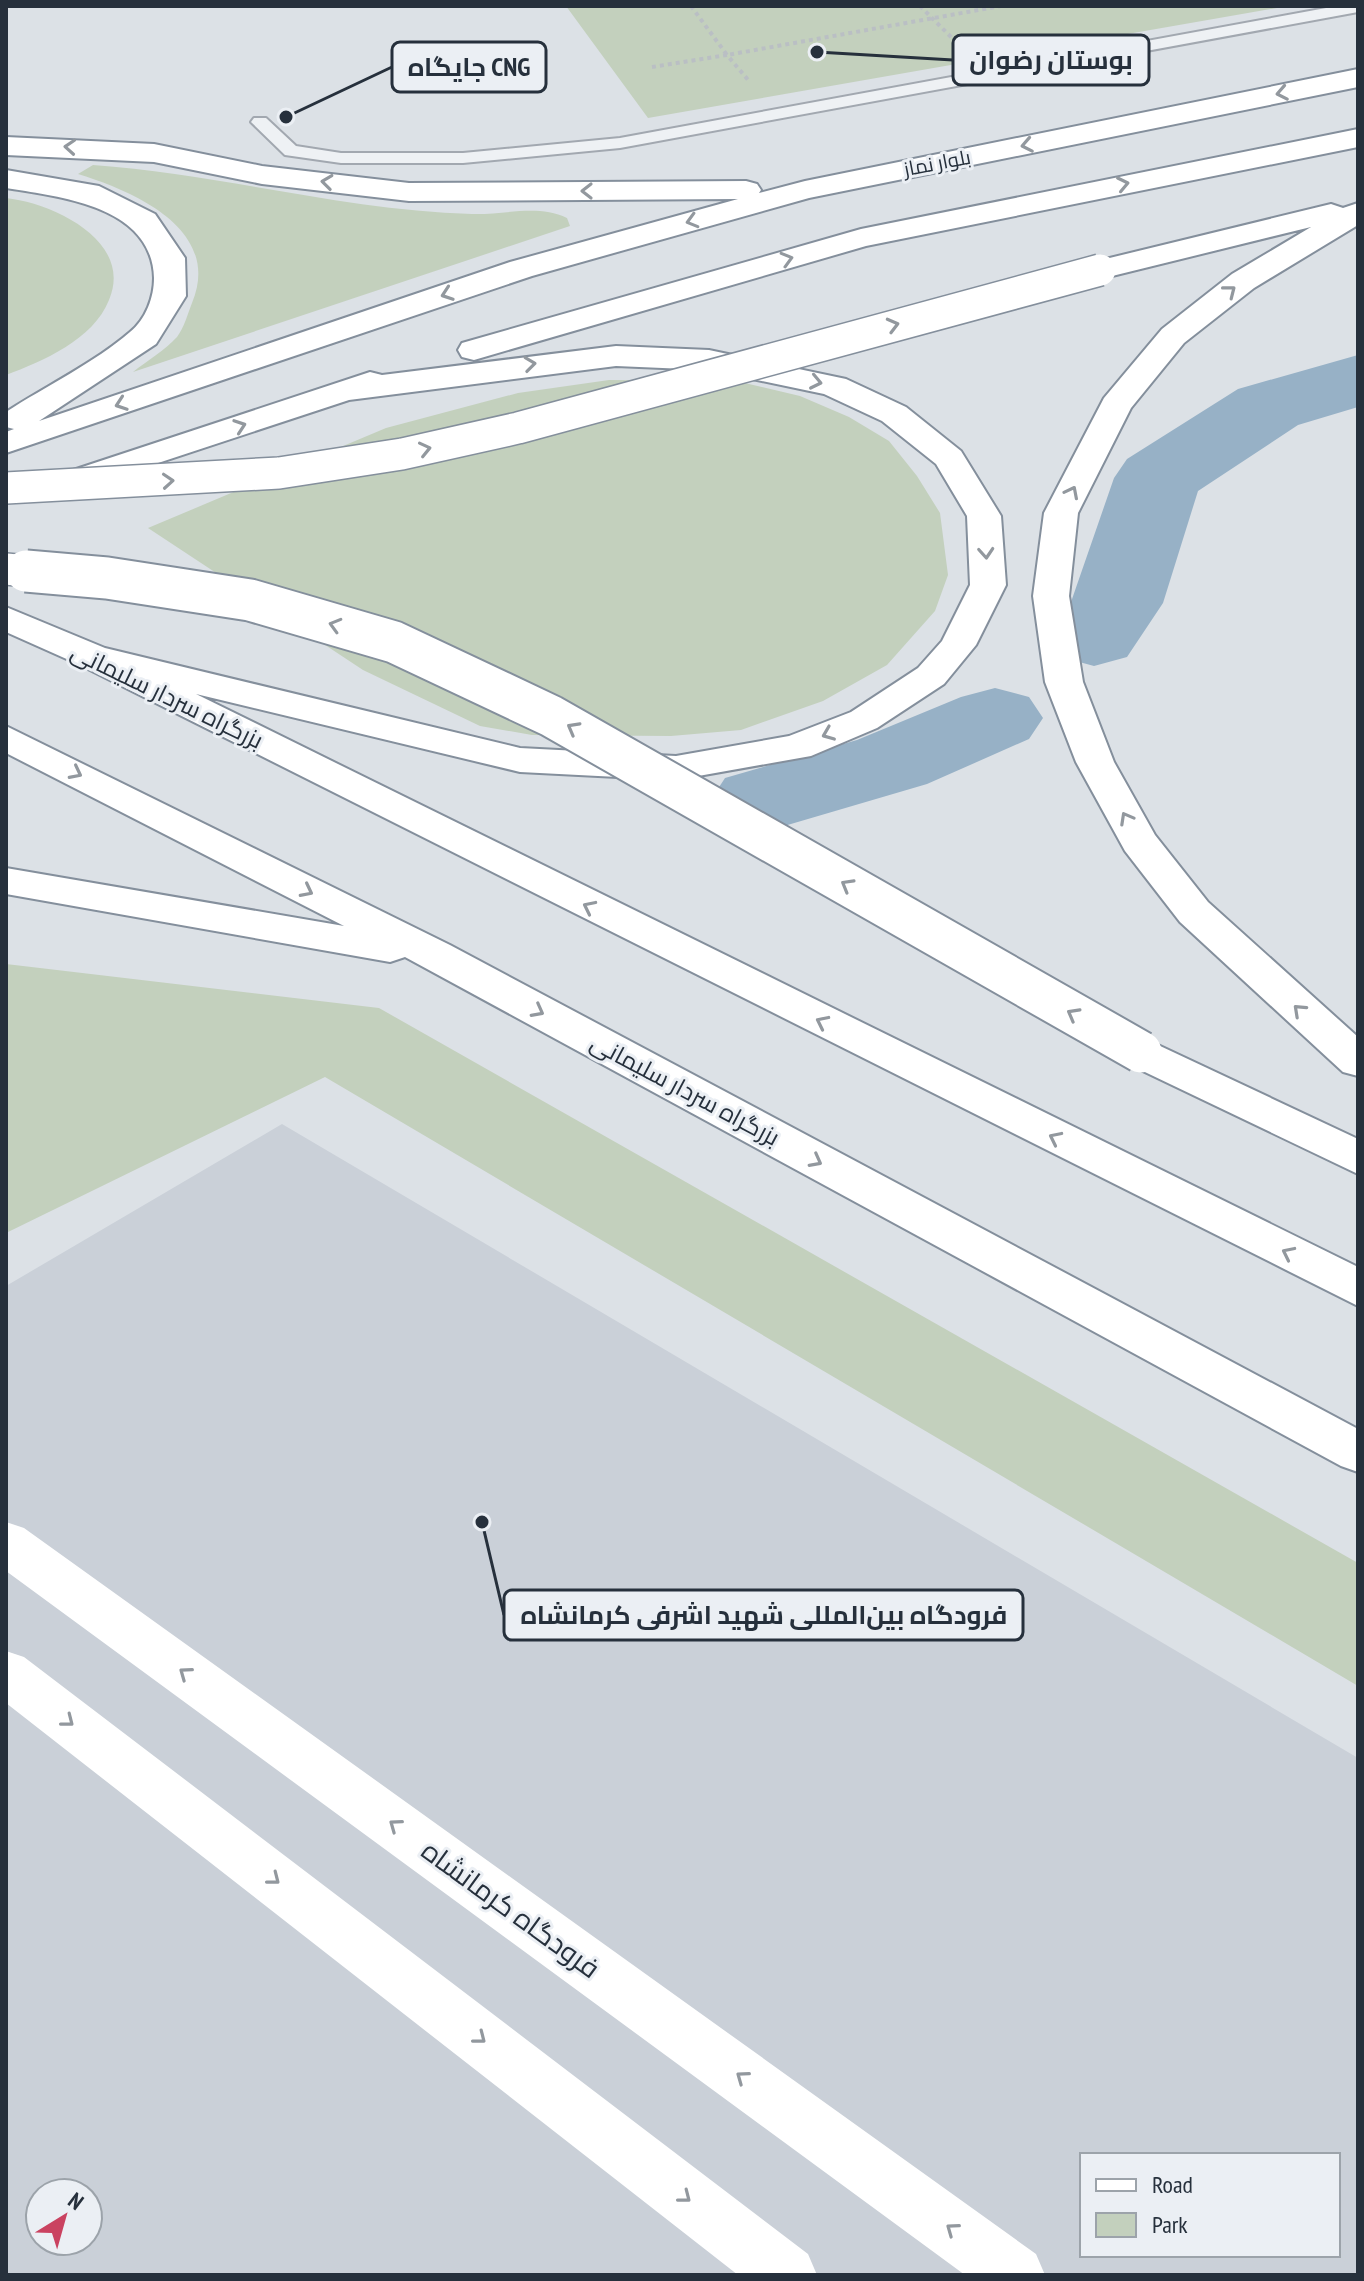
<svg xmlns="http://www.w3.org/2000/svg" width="1364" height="2281" font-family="'PT Sans Narrow',Cairo,sans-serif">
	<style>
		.built { fill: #cad0d8; fill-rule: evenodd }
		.green { fill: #c3d0bd }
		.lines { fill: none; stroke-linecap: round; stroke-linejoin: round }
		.river { fill: #97b1c6; fill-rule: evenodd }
		.lane-casing { stroke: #a2a8b0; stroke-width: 4 }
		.highway-casing { stroke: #848f9c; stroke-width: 4 }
		.path { stroke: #babfc4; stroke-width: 4; stroke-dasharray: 4 4; stroke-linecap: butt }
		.lane { fill: #eef1f4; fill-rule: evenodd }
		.secondary { fill: #fff; fill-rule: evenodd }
		.highway { fill: #fff; fill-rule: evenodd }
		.highway-bridge-far1-casing { stroke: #848f9c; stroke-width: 34; stroke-linecap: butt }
		.highway-bridge-casing { stroke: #848f9c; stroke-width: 45; stroke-linecap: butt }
		.highway-bridge-far1 { stroke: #fff; stroke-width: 31 }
		.highway-bridge { stroke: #fff; stroke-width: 41 }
		.oneway { stroke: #92989e }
		.labels { text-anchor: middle; stroke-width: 6; stroke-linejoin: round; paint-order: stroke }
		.far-street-label { font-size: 20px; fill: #26303c; stroke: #ebeff4 }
		.street-label { font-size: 24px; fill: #26303c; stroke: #ebeff4 }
		.near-street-label { font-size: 28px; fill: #26303c; stroke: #ebeff4 }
		.leader { fill: none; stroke: #26303c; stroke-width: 3 }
		.callout-dot { fill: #26303c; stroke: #ebeff4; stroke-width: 3 }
		.callout { fill: #ebeff4; stroke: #26303c; stroke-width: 3 }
		.callout-label { font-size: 26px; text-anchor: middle; font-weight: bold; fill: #26303c }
	</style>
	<rect width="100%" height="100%" fill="#dce1e6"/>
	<path class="built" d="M282,1124L1358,1758V2275H6V1286ZM1082,2155H1338V2255H1082ZM40,2193H88V2241H40Z"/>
	<path class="green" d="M566,6H1288L648,118Z
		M93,165C220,174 343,210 472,214C504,215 538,204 567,218L570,226L133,372C147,361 165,350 177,337C184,328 188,313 192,303C223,229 133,191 78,174Z
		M6,198C53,203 134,241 109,300C93,340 43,361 6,375Z
		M609,380L736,381L800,396L849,417L889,441L917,476L940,513L948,575L935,611L887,665L823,701L741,730L671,736L532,735L480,726L363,670L148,528L386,428L518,393Z
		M6,964L379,1008L1358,1563V1686L325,1077L6,1233Z"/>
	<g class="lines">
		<path class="river" d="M1358,355V407L1298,425L1198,491L1163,603L1127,657L1094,666L1061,657L1047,637L1071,602L1114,478L1127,459L1238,389Z
			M995,688L1029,697L1043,718L1029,739L927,784L760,833L725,824L710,801L725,778L857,740L961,697Z"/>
		<g class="lane-casing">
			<path id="lane" d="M1337,6H1358V12L620,148L463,163H341L285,155L251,122L254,118H266L296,146L341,153H463L620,138Z"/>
		</g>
		<g class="highway-casing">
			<path id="highway" d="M1358,69V87L809,198L532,276L6,453V432L14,429L6,427V412C46,386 94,363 130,332C146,319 154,297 154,278C152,206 61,197 6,188V170L99,186L155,214L185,258L186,296L156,344L39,421L510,262L738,199L409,201L262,184L154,162L6,155V137L154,144L262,166L409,183L746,181L757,184L761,190L759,193L805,181Z
				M1358,129V147L866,246L474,360L462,357L458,350L462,343L861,229Z
				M1358,203V225L1254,288L1184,343L1131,408L1078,513L1069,596L1083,682L1114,762L1155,835L1208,902L1358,1037V1076L1343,1072L1180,922L1125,851L1076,762L1045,682L1033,596L1044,513L1104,398L1162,329L1232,274L1311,227L1100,279L1089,277L1084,270L1089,263L1331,204L1343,208Z
				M616,346L709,350L846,379L906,407L961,451L1001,516L1006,585L976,645L944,684L877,728L811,756L676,780L520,772L196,694L1358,1267V1306L80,665L6,632V607L105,648L520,748L676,756L789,736L851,712L918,668L942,641L970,585L967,516L936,464L882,421L824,394L709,370L616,366L349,400L64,494L52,491L47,484L52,477L370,372L382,375Z
				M6,726L450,945L1358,1429V1472L1341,1466L405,957L390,962L6,894V868L344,926L6,753Z
				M1141,1037L1358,1139V1174L1126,1063L1120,1052L1126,1041Z"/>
		</g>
		<path class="path" d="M691,6L727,55L1001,6
			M920,6L956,42
			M652,67L727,55L749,81"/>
		<use href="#lane" class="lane"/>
		<path class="secondary" d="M6,1522L24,1528L1036,2254L1045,2275H965L6,1571Z
			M6,1651L24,1657L808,2254L817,2275H738L6,1703Z"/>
		<use href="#highway" class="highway"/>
		<g class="highway-bridge-far1-casing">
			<path id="highway-bridge-far1" d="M6,488L279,473L402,454L518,428L1100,270
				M6,569L48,573"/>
		</g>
		<g class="highway-bridge-casing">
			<path id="highway-bridge" d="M26,571L107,578L250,600L394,642L551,716L1141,1052"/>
		</g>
		<use href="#highway-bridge-far1" class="highway-bridge-far1"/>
		<use href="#highway-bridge" class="highway-bridge"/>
	</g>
	<defs><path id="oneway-chevron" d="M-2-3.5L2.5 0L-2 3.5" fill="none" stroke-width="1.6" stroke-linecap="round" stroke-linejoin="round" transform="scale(2)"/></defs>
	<g class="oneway">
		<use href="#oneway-chevron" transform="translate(1282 93) rotate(169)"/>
		<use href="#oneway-chevron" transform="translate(1027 145) rotate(169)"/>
		<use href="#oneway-chevron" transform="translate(70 147) rotate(-176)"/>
		<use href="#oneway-chevron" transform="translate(327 182) rotate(-173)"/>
		<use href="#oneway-chevron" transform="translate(1123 184) rotate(-12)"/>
		<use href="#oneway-chevron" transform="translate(587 191) rotate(180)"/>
		<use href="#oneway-chevron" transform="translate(692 221) rotate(164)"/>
		<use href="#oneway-chevron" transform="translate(787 259) rotate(-16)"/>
		<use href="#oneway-chevron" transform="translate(1230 291) rotate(-38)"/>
		<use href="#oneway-chevron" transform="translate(447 294) rotate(161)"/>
		<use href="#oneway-chevron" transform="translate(893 325) rotate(-15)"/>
		<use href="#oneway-chevron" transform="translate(530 364) rotate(-7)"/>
		<use href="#oneway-chevron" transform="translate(816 382) rotate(12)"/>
		<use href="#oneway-chevron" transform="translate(121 404) rotate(161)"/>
		<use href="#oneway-chevron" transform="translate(240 426) rotate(-19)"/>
		<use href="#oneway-chevron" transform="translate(425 449) rotate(-13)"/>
		<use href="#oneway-chevron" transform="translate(168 481) rotate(-4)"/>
		<use href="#oneway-chevron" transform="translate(1072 492) rotate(-63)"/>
		<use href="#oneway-chevron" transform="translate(986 553) rotate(86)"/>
		<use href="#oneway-chevron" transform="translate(335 625) rotate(-164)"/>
		<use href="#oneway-chevron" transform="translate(573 728) rotate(-151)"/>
		<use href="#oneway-chevron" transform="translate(828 734) rotate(158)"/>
		<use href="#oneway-chevron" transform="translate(76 773) rotate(27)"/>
		<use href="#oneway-chevron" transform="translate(1126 818) rotate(-119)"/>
		<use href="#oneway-chevron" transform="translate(847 885) rotate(-150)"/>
		<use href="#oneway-chevron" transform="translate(307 891) rotate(27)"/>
		<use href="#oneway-chevron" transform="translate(589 907) rotate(-154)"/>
		<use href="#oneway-chevron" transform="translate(1299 1010) rotate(-137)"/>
		<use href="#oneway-chevron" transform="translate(538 1011) rotate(28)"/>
		<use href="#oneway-chevron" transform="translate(1073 1014) rotate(-151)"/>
		<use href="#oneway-chevron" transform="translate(822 1022) rotate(-154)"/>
		<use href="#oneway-chevron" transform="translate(1055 1138) rotate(-154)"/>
		<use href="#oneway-chevron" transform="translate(816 1161) rotate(28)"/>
		<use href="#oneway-chevron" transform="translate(1288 1253) rotate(-154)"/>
		<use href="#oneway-chevron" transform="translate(185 1673) rotate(-144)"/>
		<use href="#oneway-chevron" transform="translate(68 1721) rotate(38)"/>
		<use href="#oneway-chevron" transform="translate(395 1825) rotate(-144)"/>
		<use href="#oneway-chevron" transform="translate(274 1879) rotate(38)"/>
		<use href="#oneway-chevron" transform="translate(480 2038) rotate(38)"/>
		<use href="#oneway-chevron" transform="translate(742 2077) rotate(-144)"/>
		<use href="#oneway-chevron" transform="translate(685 2197) rotate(38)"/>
		<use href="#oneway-chevron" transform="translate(952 2229) rotate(-144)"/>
	</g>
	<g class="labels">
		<g class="far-street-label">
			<text transform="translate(937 163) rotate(-11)" y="7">بلوار نماز</text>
		</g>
		<g class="street-label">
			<text transform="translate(167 696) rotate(26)" y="8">بزرگراه سردار سلیمانی</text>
			<text transform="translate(685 1090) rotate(28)" y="8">بزرگراه سردار سلیمانی</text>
		</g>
		<g class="near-street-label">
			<text transform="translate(511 1909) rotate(36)" y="10">فرودگاه کرمانشاه</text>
		</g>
	</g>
	<path class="leader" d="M817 52L953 60M286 117L392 67M482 1522L504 1615"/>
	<g class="callout-dot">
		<circle cx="817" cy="52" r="8"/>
		<circle cx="286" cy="117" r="8"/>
		<circle cx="482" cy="1522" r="8"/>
	</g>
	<g class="callout">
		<rect x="953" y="35" width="196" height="50" rx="8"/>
		<rect x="392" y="42" width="154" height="50" rx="8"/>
		<rect x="504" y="1590" width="519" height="50" rx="8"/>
	</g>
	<g class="callout-label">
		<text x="1051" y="69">بوستان رضوان</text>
		<text x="469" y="76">جایگاه CNG</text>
		<text x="764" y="1624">فرودگاه بین‌المللی شهید اشرفی کرمانشاه</text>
	</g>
	<rect width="1364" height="2281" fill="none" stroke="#26303c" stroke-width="16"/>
	<rect x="1080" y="2153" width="260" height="104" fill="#ebeff4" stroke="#9ca3aa" stroke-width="2"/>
	<rect x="1096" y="2179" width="40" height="12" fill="#ffffff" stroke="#9ca3aa" stroke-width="2"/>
	<text x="1152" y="2193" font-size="24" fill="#26303c">Road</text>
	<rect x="1096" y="2213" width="40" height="24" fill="#c3d0bd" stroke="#9ca3aa" stroke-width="2"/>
	<text x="1152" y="2233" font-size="24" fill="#26303c">Park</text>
	<g transform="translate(64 2217) rotate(37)"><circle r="38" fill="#ebeff4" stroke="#9ca3aa" stroke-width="2"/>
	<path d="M0-6L14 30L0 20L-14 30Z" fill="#ca4260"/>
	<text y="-12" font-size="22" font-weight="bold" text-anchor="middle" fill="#26303c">N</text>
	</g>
</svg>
